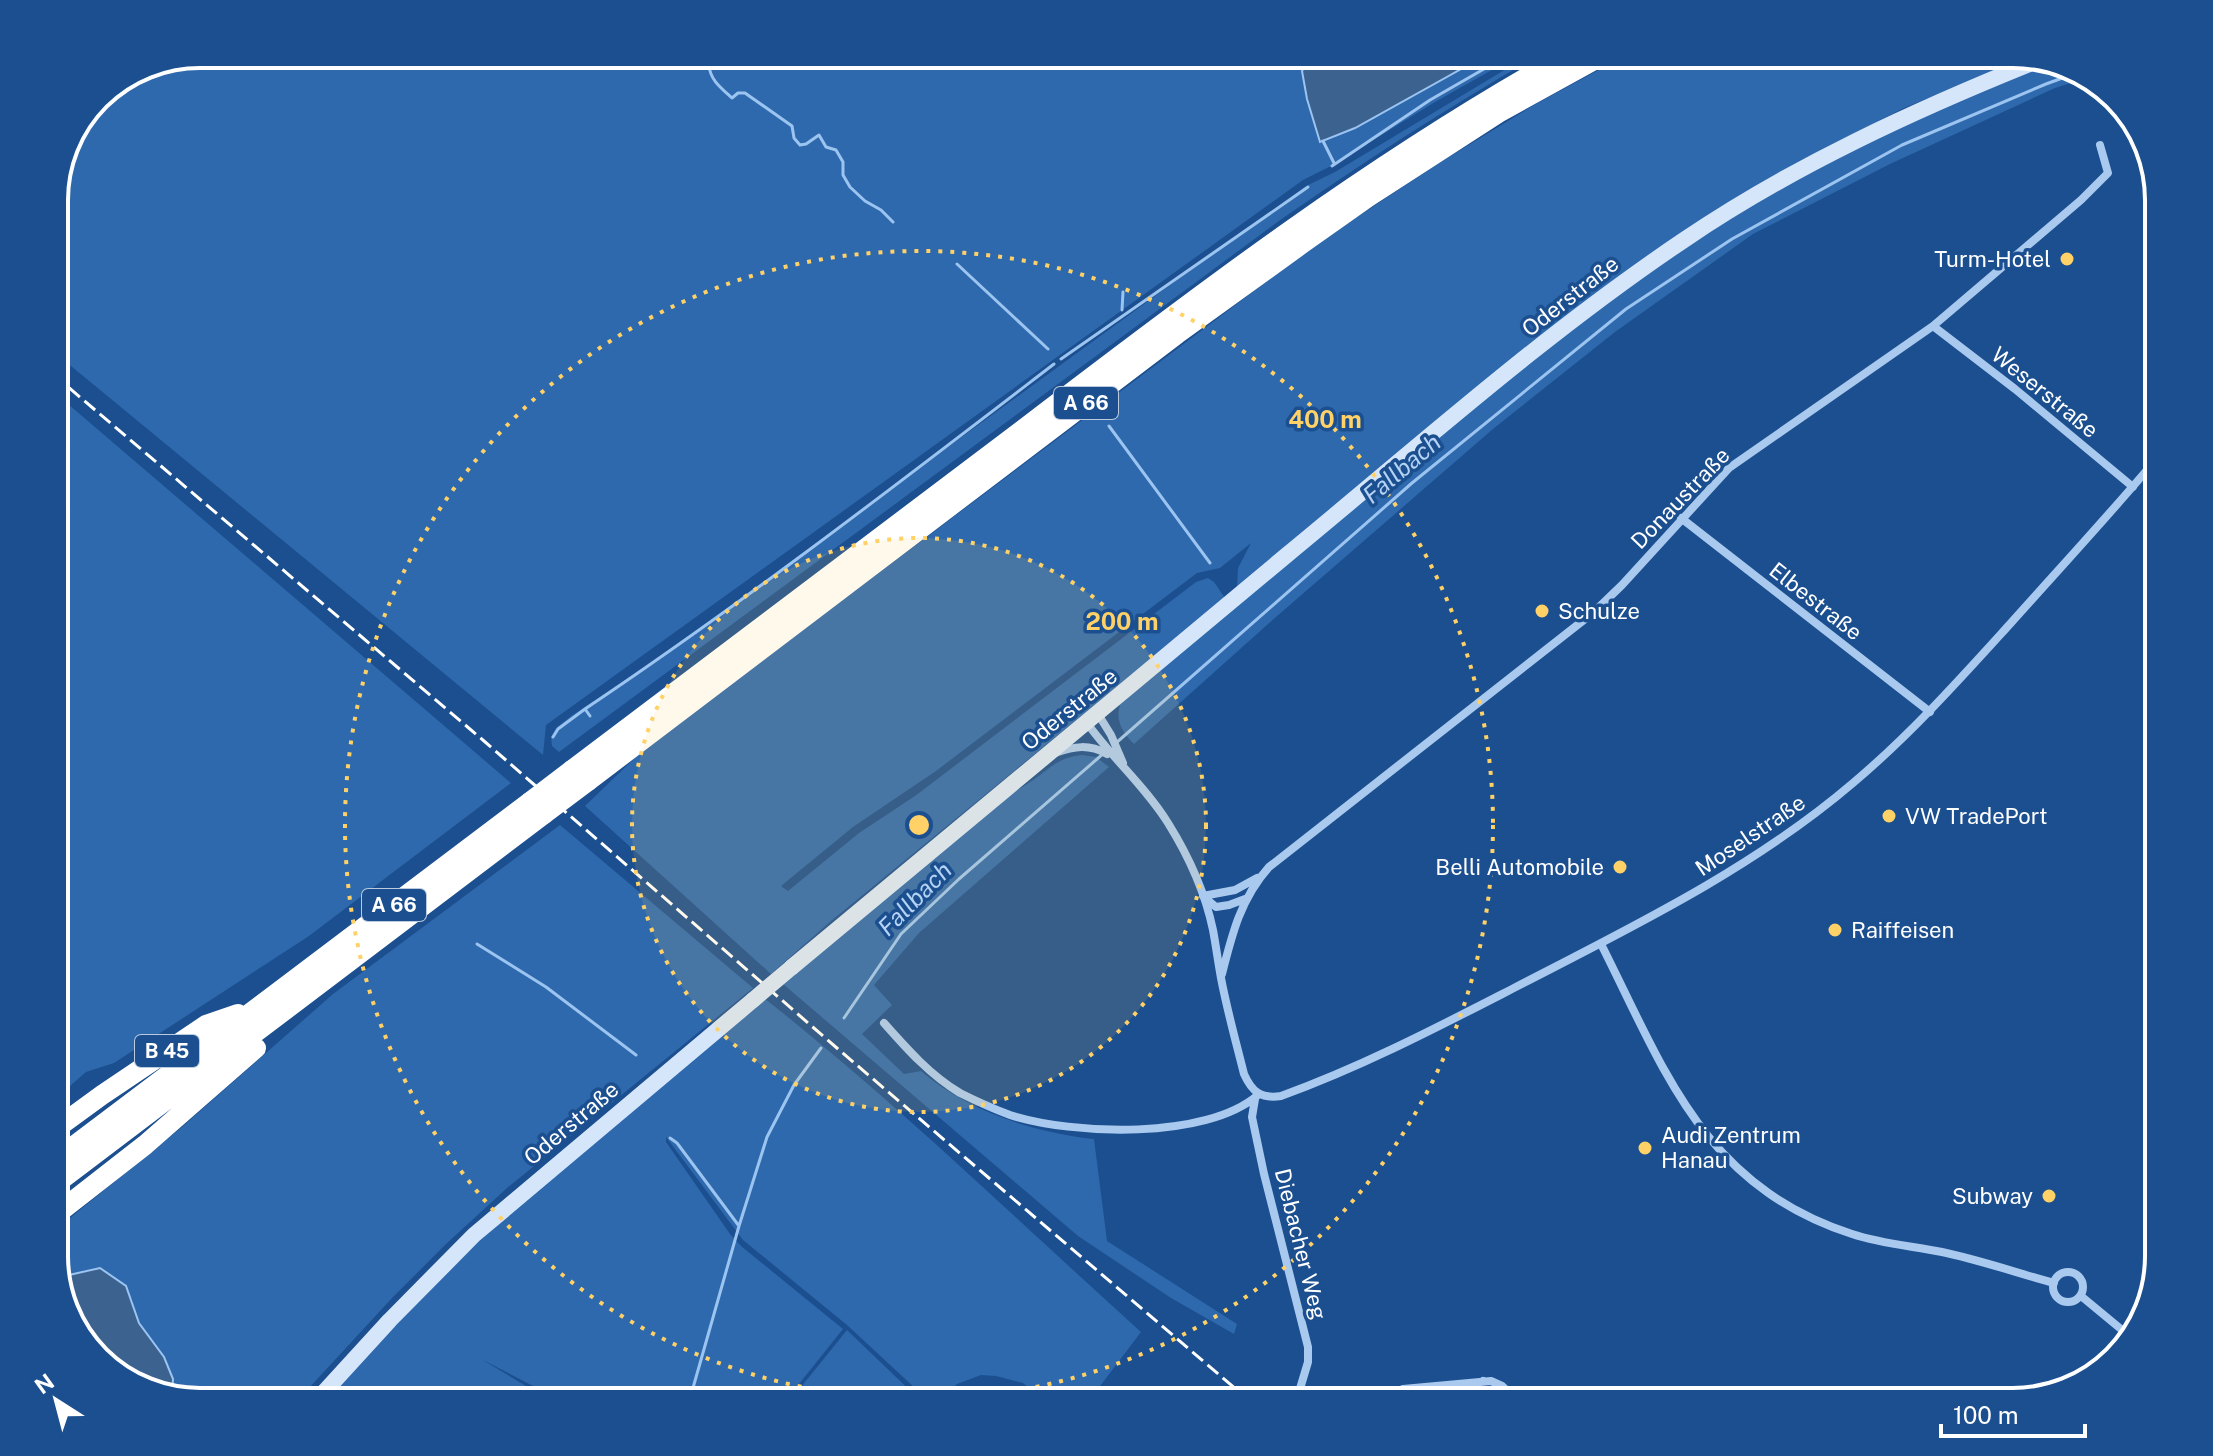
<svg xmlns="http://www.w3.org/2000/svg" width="2213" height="1456" font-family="'Public Sans',sans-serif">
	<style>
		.green { fill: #2e69ad }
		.water { fill: #3c6290; stroke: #9cc4f0; stroke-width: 2 }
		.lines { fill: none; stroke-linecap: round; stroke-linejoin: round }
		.stream { stroke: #9cc4f0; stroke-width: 3 }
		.street { stroke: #a9c9ee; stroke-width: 8 }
		.secondary { stroke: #d6e6fa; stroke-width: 16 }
		.highway { stroke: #fff; stroke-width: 20 }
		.rail { stroke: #fff; stroke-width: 3; stroke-dasharray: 14 6; stroke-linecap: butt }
		.secondary-bridge { stroke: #d6e6fa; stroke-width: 16 }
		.highway-bridge { stroke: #fff; stroke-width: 20 }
		.ring { fill: none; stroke: #ffd166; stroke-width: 4; stroke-dasharray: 4 8 }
		.poi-dot { fill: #ffd166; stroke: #1b4f8f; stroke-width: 3 }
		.labels { text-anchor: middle; stroke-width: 7; stroke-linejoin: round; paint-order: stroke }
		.shield { fill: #1b4f8f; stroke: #bbcadd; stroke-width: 2 }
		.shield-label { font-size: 20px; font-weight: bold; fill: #fff }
		.poi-label { font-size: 22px; fill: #fff; stroke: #1b4f8f; text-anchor: start }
		.street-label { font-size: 22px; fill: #fff; stroke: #1b4f8f }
		.water-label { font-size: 24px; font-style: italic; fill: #b5d3f5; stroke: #1b4f8f }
		.rim { fill: none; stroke: #fff; stroke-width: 4 }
		.centre { fill: #ffd166; stroke: #1b4f8f; stroke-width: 4 }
		.ring-label { font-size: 24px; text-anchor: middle; font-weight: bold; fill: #ffd166; stroke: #1b4f8f; stroke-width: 7; stroke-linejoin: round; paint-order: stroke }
	</style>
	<rect width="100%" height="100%" fill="#1b4f8f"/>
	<path class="green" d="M200,54H1313L1302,71L1307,99L1320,142L1355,128L1488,54H1520L1435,102L1331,166L1303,180L546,725L543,755L54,352V191L97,96L145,65Z
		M1531,54H1540C1452,105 1366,160 1283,218L559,752L552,746L551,737L556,728L571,716L660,657L1306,186L1335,172Z
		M1628,54H2013L2025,58L1904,108L1849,136L1713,213L1237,588L1238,568L1251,543L1220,568L1197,573L936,771L853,827L781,886L788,891L859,833L915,796L1196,582L1208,578L1214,582L1225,598L831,921L771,974L585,806L642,751L1322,240L1444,160L1534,105Z
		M2043,63L2090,77L2055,88L1890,164L1753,234L1615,332L1493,429L1276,617L1134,744C1122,732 1114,719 1121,702L1583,317L1718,222L1849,149Z
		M54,392L511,783L309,936L114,1063L86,1072L54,1100Z
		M1082,755L1096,757L1109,767L919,933L874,985L892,1005L862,1034L904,1074L921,1071C969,1112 1033,1132 1094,1139L1107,1241L1237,1324L1234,1334L1171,1298L1078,1236L783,984L1005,795C1011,792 1018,790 1024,786C1047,773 1053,758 1082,755Z
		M560,825L753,988L507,1188L446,1244L393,1297L296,1402H200L172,1394C174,1362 154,1349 140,1324C135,1316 134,1307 132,1299L69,1275L59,1280L54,1265V1231L182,1127L333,994Z
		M764,998C896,1102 1017,1220 1141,1332L1088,1402H1047L1023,1383L996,1376L981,1375L957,1384L938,1402H930L847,1325L743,1240L666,1137V1142L730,1234L741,1246L843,1329L799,1384L779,1402H564L481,1359L553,1402H322L442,1275L478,1241Z
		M847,1330L922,1402H786L801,1387Z"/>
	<path class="water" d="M1313,54H1488L1355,128L1320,142L1307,99L1302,71Z
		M100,1268L126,1286L139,1323L164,1357L173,1379L172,1394L119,1378L73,1329L59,1280L69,1275Z"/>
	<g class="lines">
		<path class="stream" d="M722,54L709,65C710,80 721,88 732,98L738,93H745L792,126L794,138L800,145L806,144L819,135L826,147L836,150L843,162V175L850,187L865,201L881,210L893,222
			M1323,141L1334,163
			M1332,166L1430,100L1510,54
			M957,264L1048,349
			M1122,310L1123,292
			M1061,359L1308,187
			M1109,426L1210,563
			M585,709C746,601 900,482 1054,364
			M553,737L558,729L585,709L590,716
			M1116,743L1412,483L1626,309L1732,239L1902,145L2046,84L2076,73
			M477,944L546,987L636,1055
			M844,1018L901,934L959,879L1104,753
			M670,1138L677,1143L739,1226
			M689,1402L739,1226L767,1137L794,1085L821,1048"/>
		<path class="street" d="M1933,326L2015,389L2133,487
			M1681,518L1930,712
			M1098,714L1111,735L1123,763
			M1087,723C1112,758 1145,786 1168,823C1188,855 1205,892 1213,930C1216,946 1218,962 1221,978C1227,1010 1236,1042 1244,1074C1252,1092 1261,1099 1281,1096C1361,1067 1436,1028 1512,989C1630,928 1751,870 1853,783C1910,735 1960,679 2010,624C2060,568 2111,513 2159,456
			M1055,753C1075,746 1089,744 1107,754
			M1203,896L1235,890L1257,878
			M1204,897L1216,907L1229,905L1245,899
			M1601,944C1666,1073 1703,1185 1852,1234C1882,1244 1913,1246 1942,1252C1980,1260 2017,1273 2054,1283
			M1222,974C1232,934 1241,898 1269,867L1594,612L1622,585L1729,468L1933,326L2081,200L2108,173L2100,145
			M884,1023C907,1049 930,1075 960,1093C976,1101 994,1109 1010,1115C1073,1135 1206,1140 1258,1095
			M1255,1099L1252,1117L1264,1174L1308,1347V1362L1296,1402
			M2053 1287a15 15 0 1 1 30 0a15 15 0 1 1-30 0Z
			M2081,1296L2133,1339
			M1155,1402L1160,1395L1170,1402
			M1402,1402L1403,1389L1491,1381L1502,1386L1519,1402
			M1464,1402L1483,1381"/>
		<path class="secondary" d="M792,967C958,829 1123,692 1288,554C1418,447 1544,334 1684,240C1793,166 1915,110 2037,61
			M315,1402L390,1320L474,1235L753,1000"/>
		<path class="highway" d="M572,770C723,656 874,542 1025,428C1200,294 1375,161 1568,54
			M588,781L1177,334L1303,243L1368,197L1498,113L1605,54
			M54,1130L102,1095L206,1025L238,1014
			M54,1161L530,802
			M54,1185L544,814
			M54,1216L145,1145L256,1048"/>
		<path class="rail" d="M54,375L484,741L838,1049L1251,1402"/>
		<path class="secondary-bridge" d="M753,1000L792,967"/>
		<path class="highway-bridge" d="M530,802L572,770
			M544,814L588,781"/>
	</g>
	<circle cx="919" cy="825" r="287" fill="#ffd166" fill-opacity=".12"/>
	<g class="ring">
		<circle cx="919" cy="825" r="287"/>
		<circle cx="919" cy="825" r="574"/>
	</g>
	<g class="poi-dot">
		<circle cx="2067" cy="259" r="8"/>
		<circle cx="1542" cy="611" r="8"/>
		<circle cx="1889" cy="816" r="8"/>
		<circle cx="1620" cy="867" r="8"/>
		<circle cx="1835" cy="930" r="8"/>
		<circle cx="1645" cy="1148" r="8"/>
		<circle cx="2049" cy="1196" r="8"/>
	</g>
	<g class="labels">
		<g class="shield">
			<rect x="1054" y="387" width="64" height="32" rx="6"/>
			<rect x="362" y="889" width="64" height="32" rx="6"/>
			<rect x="135" y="1035" width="64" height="32" rx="6"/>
		</g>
		<g class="shield-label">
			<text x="1086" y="410">A 66</text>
			<text x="394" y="912">A 66</text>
			<text x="167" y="1058">B 45</text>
		</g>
		<g class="poi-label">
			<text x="2051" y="267" text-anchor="end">Turm-Hotel</text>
			<text x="1558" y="619">Schulze</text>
			<text x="1905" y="824">VW TradePort</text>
			<text x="1604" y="875" text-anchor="end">Belli Automobile</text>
			<text x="1851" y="938">Raiffeisen</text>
			<text x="1661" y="1143">Audi Zentrum<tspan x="1661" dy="25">Hanau</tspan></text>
			<text x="2033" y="1204" text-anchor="end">Subway</text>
		</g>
		<g class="street-label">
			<text transform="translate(1570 296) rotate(-38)" y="8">Oderstraße</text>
			<text transform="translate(2045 392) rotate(39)" y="8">Weserstraße</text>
			<text transform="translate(1680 498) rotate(-46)" y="8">Donaustraße</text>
			<text transform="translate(1816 601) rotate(38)" y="8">Elbestraße</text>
			<text transform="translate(1069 709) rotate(-39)" y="8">Oderstraße</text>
			<text transform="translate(1750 835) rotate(-34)" y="8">Moselstraße</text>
			<text transform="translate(571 1123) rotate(-40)" y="8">Oderstraße</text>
			<text transform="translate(1301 1244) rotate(76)" y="8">Diebacher Weg</text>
		</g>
		<g class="water-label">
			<text transform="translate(1402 469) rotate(-40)" y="8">Fallbach</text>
			<text transform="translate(915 899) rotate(-45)" y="8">Fallbach</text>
		</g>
	</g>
	<path d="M0 0H2213V1456H0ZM200 68H2013A132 132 0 0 1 2145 200V1256A132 132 0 0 1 2013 1388H200A132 132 0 0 1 68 1256V200A132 132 0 0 1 200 68Z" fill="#1b4f8f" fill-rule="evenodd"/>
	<path class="rim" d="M200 68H2013A132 132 0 0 1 2145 200V1256A132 132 0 0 1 2013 1388H200A132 132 0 0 1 68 1256V200A132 132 0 0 1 200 68Z"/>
	<circle cx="919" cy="825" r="12" class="centre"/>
	<g class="ring-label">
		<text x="1325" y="428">400 m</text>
		<text x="1122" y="630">200 m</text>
	</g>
	<g transform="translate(56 1400) rotate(324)" stroke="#1b4f8f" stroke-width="6" paint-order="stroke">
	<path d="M0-6L14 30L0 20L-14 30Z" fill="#ffffff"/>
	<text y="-12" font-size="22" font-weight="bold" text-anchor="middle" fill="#ffffff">N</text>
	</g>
	<path d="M1941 1424v12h144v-12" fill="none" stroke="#ffffff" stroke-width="4"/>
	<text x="1953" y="1424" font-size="24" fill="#ffffff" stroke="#1b4f8f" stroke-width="6" paint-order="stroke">100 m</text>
</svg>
